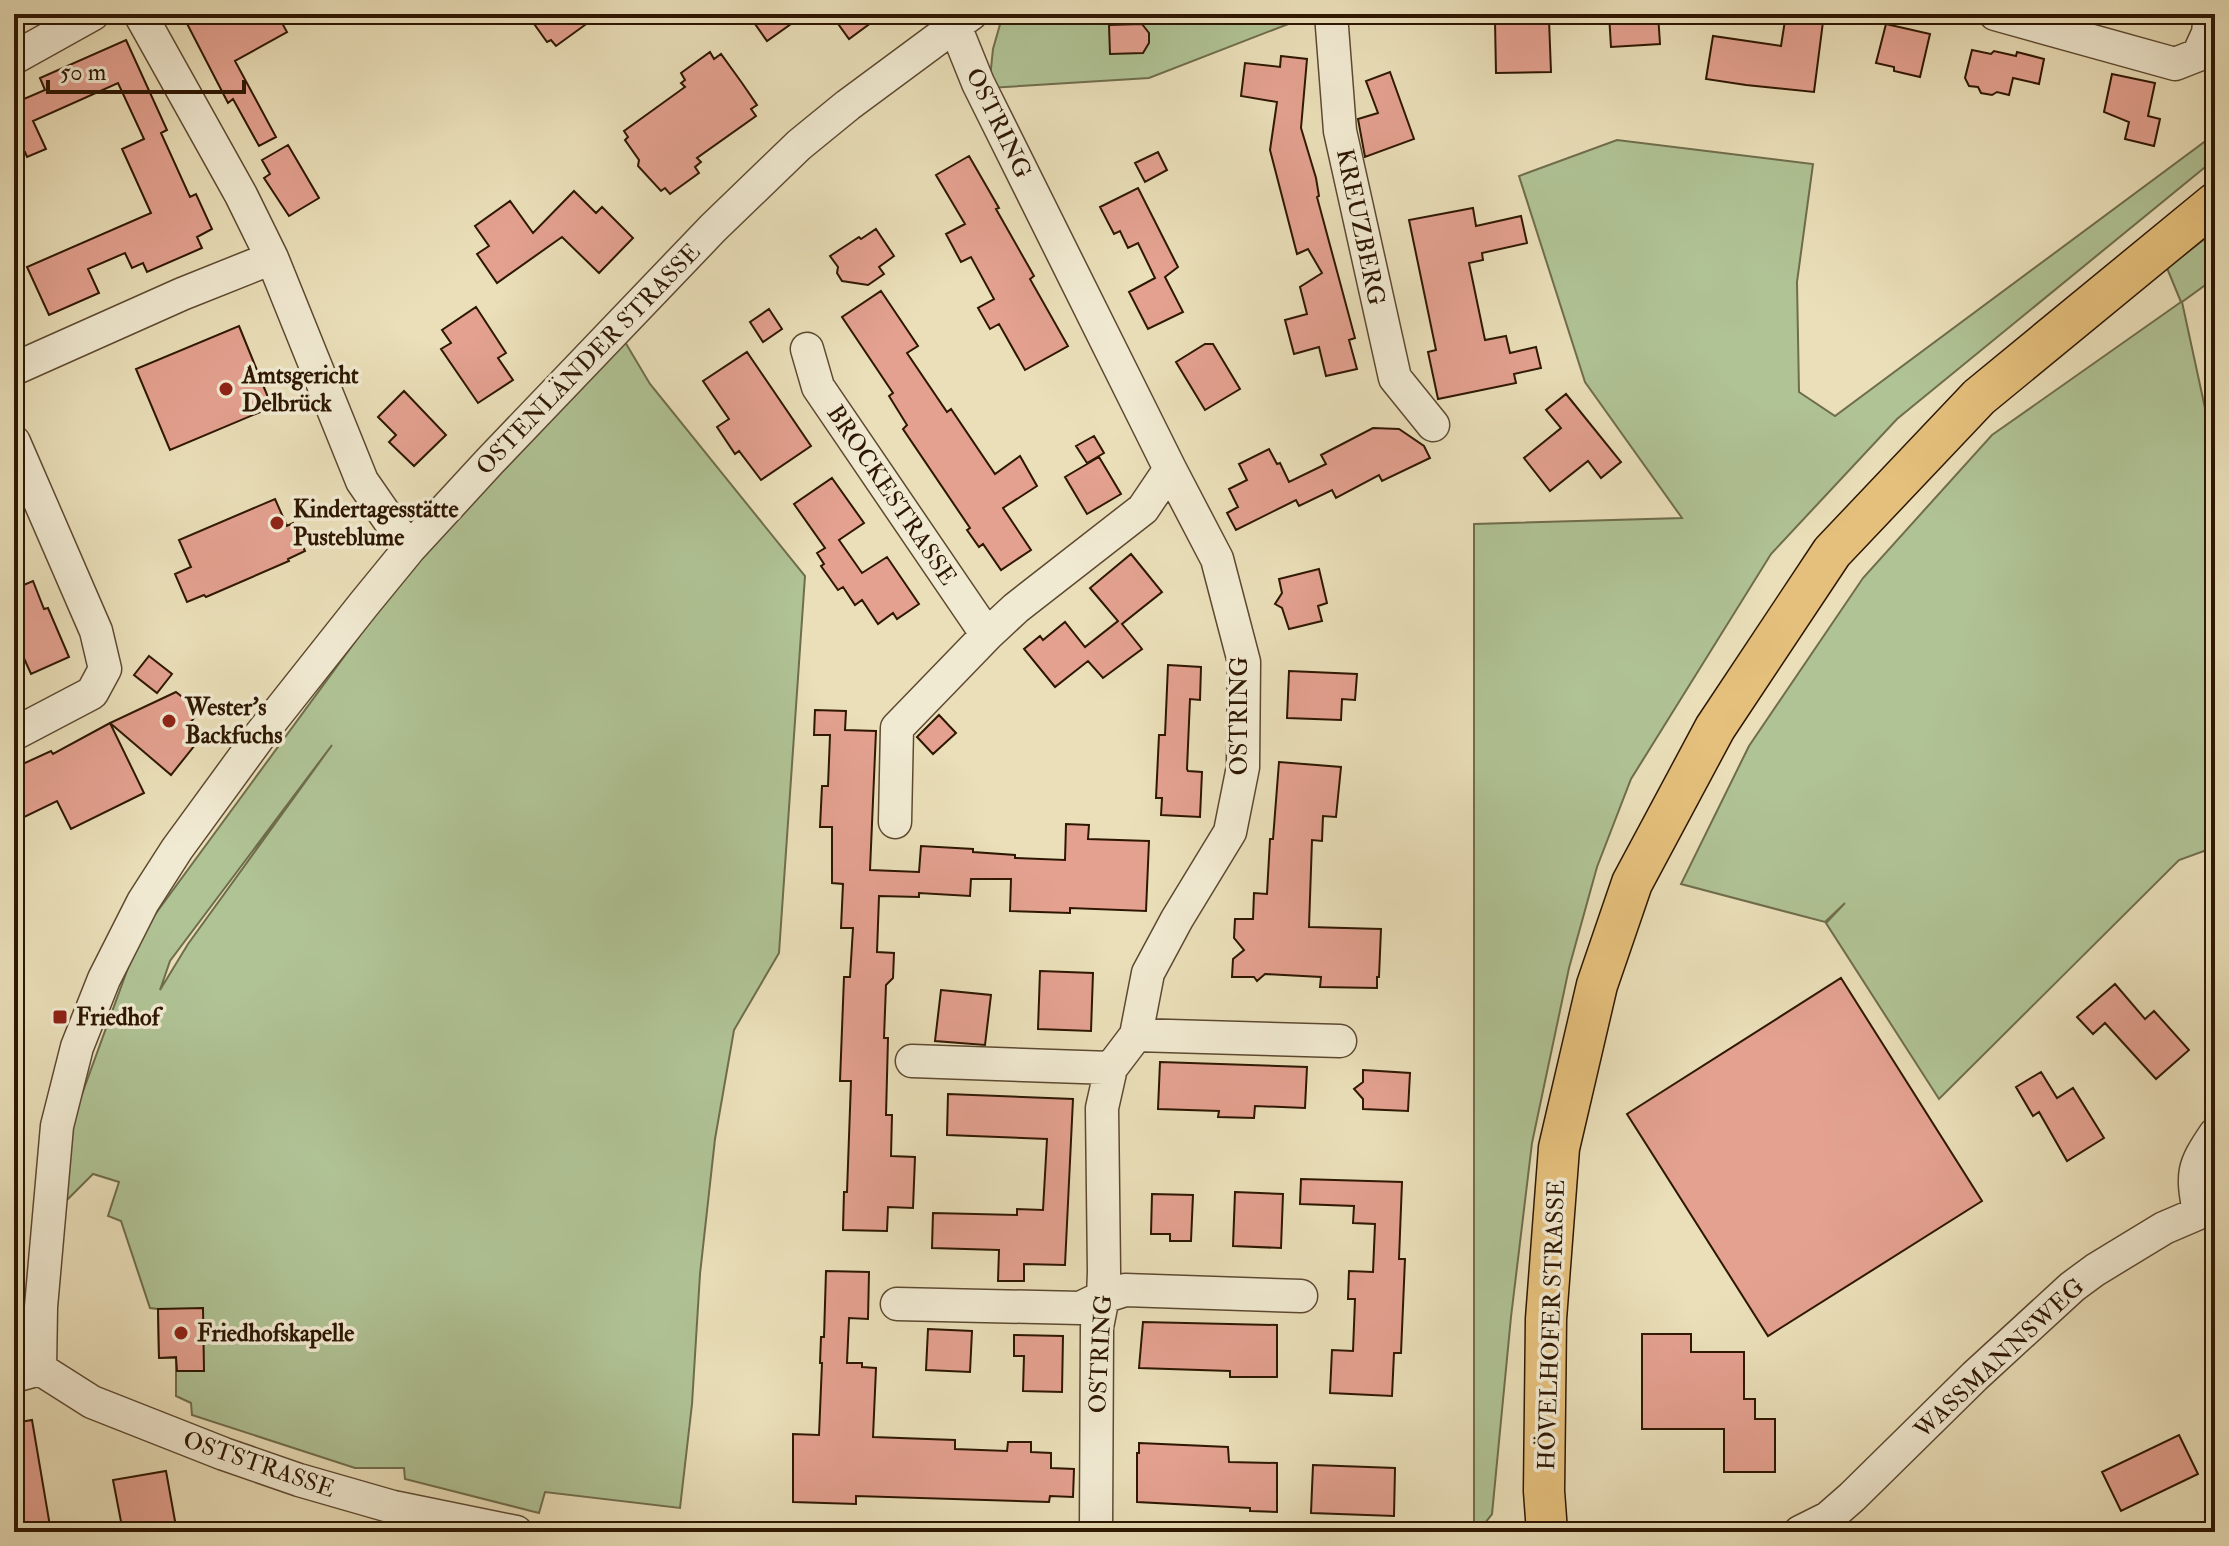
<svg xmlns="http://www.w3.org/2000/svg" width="2229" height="1546" font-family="'IM FELL Double Pica',serif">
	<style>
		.green { fill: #b0c395; stroke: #6f6d4c; stroke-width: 2; fill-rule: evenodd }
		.building { fill: #e4a190; stroke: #2e1702; stroke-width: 2 }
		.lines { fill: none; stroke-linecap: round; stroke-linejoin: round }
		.minor-casing { stroke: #5d4930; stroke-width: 35 }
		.major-casing { stroke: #2e1702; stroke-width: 43 }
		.minor { stroke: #f1ead2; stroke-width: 32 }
		.major { stroke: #e5c07c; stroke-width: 40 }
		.poi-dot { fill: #8f2418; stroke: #f1ead2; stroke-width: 3 }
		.labels { text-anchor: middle; stroke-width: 7; stroke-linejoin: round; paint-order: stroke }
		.street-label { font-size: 24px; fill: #2e1702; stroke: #f1ead2 }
		.poi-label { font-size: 24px; font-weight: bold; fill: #2e1702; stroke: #f1ead2; text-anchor: start }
	</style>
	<rect width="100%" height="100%" fill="#eadfb9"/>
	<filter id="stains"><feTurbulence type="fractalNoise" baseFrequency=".0025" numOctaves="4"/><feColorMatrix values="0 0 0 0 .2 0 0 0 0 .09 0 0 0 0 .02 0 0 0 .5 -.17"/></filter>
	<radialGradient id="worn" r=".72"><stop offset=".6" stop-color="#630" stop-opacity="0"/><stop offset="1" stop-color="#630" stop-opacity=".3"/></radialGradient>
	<path class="green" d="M1003,14H1314L1149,78L989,88L993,49Z
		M2215,134V159L1897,419L1771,554L1631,779L1597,867L1569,968L1532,1143L1511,1317L1492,1514L1478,1532H1474V524L1682,518L1585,382L1519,176L1617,140L1813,164L1797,282L1799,392L1835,416Z
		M2215,231V278L2182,302L2215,454V847L2179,860L1939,1099L1826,923L1845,903L1825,922L1681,884L1749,746L1863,578L1992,435L2181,302L2167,268Z
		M625,342L650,384L805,576L779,953L734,1030L715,1139L700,1274L692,1404L680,1508L545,1492L539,1513L405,1479L404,1468H355L192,1415L191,1403L176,1396V1358H159L158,1309L150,1308L121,1221L108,1216L119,1182L93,1174L63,1204L74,1116L140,935L404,575ZM332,745L188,944L160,990L170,961Z"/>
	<path class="building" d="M182,14H277L287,32L235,61L276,137L259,146L233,99L228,103Z
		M527,14H600L556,46L551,40L547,42Z
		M748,14H805L767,41Z
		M831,14H883L849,39Z
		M1609,14H1658L1660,44L1611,47Z
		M1786,14H1824L1814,92L1746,85L1706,79L1713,36L1781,46Z
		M1549,20L1551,72L1496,73L1495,21Z
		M1142,24L1149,33V43L1143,53L1110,54L1109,25Z
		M1886,24L1930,34L1920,77L1894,71V67L1876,63Z
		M126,40L167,130L161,133L190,197L196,194L212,229L197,237L202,248L147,272L143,263L132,268L125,253L88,269L99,293L49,315L27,267L151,213L122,149L144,139L118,83L33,121L46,149L27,157L25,152L14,156V77L24,99L45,90L40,78Z
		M1972,50L1991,54L1994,51L2016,56L2017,52L2044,59L2039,84L2013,78L2009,95L1997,92L1992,95L1981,93L1978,87L1969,86L1965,78Z
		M710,52L714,59L721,54L742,83L757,105L751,109L756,116L697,158L701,162L695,167L699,173L670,194L665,188L661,191L638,166L639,160L625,140L628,137L624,131L685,87L681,83L685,80L681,73Z
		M1281,56L1307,59L1301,128L1316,178L1319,196L1317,197L1355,338L1349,340L1357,369L1326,376L1319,347L1294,354L1285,320L1307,314L1300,287L1322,273L1308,249L1297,254L1270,150L1277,102L1241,96L1245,63L1280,67Z
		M1390,72L1414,139L1365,157L1358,119L1378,113L1366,81Z
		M2112,74L2155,83L2148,116L2160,119L2154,146L2125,139L2129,122L2104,112Z
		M288,145L319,198L289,216L264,178L270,174L262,160Z
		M1158,152L1167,170L1145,182L1135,163Z
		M969,156L999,208L996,209L1034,276L1030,279L1068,346L1025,370L999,324L990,329L978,308L994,299L971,257L961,262L946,234L965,224L936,175Z
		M1138,188L1178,267L1165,277L1183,312L1148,329L1129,292L1155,278L1138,243L1128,248L1120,231L1114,234L1100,207Z
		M574,191L596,213L602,207L633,238L599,273L562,237L497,283L477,254L489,246L475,226L510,201L533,233Z
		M1473,208L1476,226L1521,216L1527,243L1482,253L1483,260L1469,263L1485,340L1506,336L1510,353L1536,347L1541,368L1514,374L1516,383L1438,399L1428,352L1436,350L1409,220Z
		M876,229L894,256L879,267L884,274L868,285L842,281L837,273L838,267L830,256L859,237L861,239Z
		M881,291L918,346L907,353L947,412L951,409L995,474L1020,456L1037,486L1003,508L1031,550L1001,570L983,544L979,547L967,530L970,528L903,429L907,425L889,396L893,393L842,317Z
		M476,307L506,353L498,358L513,380L478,403L441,349L451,343L442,330Z
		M769,309L782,329L763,342L750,322Z
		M239,326L272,407L170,450L136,369Z
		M1205,344H1213L1240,389L1205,410L1176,362Z
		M747,352L811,446L761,480L739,451L735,454L717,427L729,419L703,381Z
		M404,391L446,435L414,466L389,442L396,435L378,417Z
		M1566,394L1621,462L1601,478L1588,461L1550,491L1524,458L1561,428L1546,410Z
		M1373,428L1399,429L1424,446L1430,458L1382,481L1379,475L1336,498L1332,490L1299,506L1296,500L1236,530L1227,513L1238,507L1229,489L1247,480L1239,464L1269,449L1277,464L1280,463L1289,482L1326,464L1321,455Z
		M1094,436L1104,453L1087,463L1076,446Z
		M1099,457L1121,494L1087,514L1065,477Z
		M832,478L864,523L839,540L862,573L887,557L919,604L897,619L893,613L878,624L862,600L855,605L843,587L838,590L821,566L824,564L817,553L825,548L794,504Z
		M275,499L287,526L293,523L305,551L288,559L289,561L206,597L204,595L187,602L175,574L191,567L179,540Z
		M1131,554L1162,592L1122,624L1142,649L1103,678L1088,661L1055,687L1024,649L1040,636L1043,640L1065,622L1085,647L1118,621L1090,588Z
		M1319,569L1327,603L1318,606L1322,621L1289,629L1282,608L1275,604L1282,593L1279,579Z
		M33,581L44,609L48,608L69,657L31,674L14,636V622L22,619L14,601V589Z
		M149,656L172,674L157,693L134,675Z
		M1168,665L1201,667L1200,700L1190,699L1187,769L1188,771L1202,772L1200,817L1161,815L1162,798H1156L1159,735H1165Z
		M1289,671L1357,674L1355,700L1342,699L1341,720L1287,718Z
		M176,692L200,711L189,724L203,735L171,775L110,723Z
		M815,710L846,711L845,730L876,731L870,870L919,872L921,846L973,849V852L1015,855V858L1065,860L1066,824L1089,825L1088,839L1149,841L1146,911L1070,908V913L1010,911L1011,879H971L970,896L919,893V897L879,896L877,952L894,953L893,978L886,985L884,1038H888L886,1115H892L891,1156L915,1157L913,1208L888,1207L887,1231L843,1230L844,1192H847L851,1081H840L844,977H850L853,928H841L843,884L832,883V827H820L822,786H828L830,735H814Z
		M939,715L956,733L933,754L917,737Z
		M110,723L144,793L71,829L57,801L14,822V768L51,751L53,754Z
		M1279,762L1341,767L1336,817L1323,816L1322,841L1312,840L1309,927L1381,929L1379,977H1377V988L1320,987L1321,977L1265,974L1257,981L1254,977H1232L1233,959L1244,950L1234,938L1235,919H1253L1254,893L1267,894L1270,839H1273Z
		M1040,971L1093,973L1091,1031L1038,1029Z
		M1841,978L1982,1201L1768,1336L1627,1114Z
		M2115,984L2145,1019L2154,1011L2189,1050L2156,1079L2105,1023L2093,1034L2077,1017Z
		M941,990L991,995L985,1045L935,1041Z
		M1160,1062L1307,1067L1305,1108L1255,1106L1254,1118L1218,1117L1219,1111L1158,1109Z
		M1363,1070L1410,1073L1408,1111L1363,1109V1099L1354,1089L1363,1082Z
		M2041,1072L2057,1098L2073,1088L2104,1138L2067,1161L2039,1112L2033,1116L2016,1087Z
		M948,1094L1073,1099L1065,1265L1024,1264V1281H998L999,1250L932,1248L933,1213L1017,1215V1209L1043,1210L1047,1139L947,1135Z
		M1301,1179L1402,1182L1399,1259H1405L1401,1353H1394L1392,1396L1330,1393L1332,1350L1353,1351L1355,1299H1348L1349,1271L1373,1272L1375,1224L1353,1223L1354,1206L1300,1204Z
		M1235,1192L1283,1194L1281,1248L1233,1246Z
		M1152,1194L1193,1195L1191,1241H1170V1234H1151Z
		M826,1271L869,1272L868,1319L849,1318L847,1363H862V1367L876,1368L873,1437L955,1440V1449L1007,1451L1008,1442H1031V1452L1051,1453V1468L1074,1469L1073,1497L1050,1496L1049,1502L856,1496V1504L793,1502V1434L819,1435L822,1363H820L821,1337H824Z
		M203,1308L204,1371H177L176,1357L159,1358L158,1309Z
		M1143,1322L1277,1325V1377H1230V1371L1139,1368Z
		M928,1329L972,1331L970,1372L926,1370Z
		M1642,1334H1691V1352H1744V1399H1755V1419H1775V1472H1724V1429H1642Z
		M1014,1335L1063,1336L1062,1392L1023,1391L1024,1356H1014Z
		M32,1420L51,1532H14V1423Z
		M2179,1435L2198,1474L2121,1511L2102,1472Z
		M1139,1443L1228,1447L1229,1462L1277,1463V1512L1250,1511V1508L1137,1502V1453H1139Z
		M1313,1465L1395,1468L1394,1516L1311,1513Z
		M166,1471L177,1532H123L113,1480Z"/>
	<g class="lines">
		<g class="minor-casing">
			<path id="minor" d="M140,14L241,195L272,258L362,481L409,549
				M944,14L955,26L978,83L1170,469L1217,559L1244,662L1243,767L1230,832L1177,919L1148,973L1136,1035L1111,1068L1102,1108L1104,1272L1103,1297L1097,1327L1096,1532
				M1331,14L1340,131L1395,378L1433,425
				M1995,14L2175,64L2198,55L2208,33L2210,14
				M14,58L93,14
				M807,349L818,387L987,635
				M14,369L182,294L272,258
				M14,442L96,631L105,669L92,693L14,734
				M895,822L897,728L987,635L1016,608L1143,509L1170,469
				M1136,1035L1340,1041
				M912,1061L1111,1068
				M2199,1213C2192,1173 2192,1168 2215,1134
				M897,1304L1080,1308L1103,1297L1125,1290L1301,1296
				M40,1369L41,1307L57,1126L77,1047L104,979L143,902L177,849L261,734L364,604L409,549L490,461L713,228L799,145L848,105L971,14
				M14,1376L40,1369L92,1402L224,1454L299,1480L393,1507L516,1532
				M1800,1532L1828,1518L1852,1497L1975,1376L2072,1287L2095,1270L2164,1228L2199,1213L2215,1209"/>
		</g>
		<g class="major-casing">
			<path id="major" d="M1547,1532L1544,1491L1546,1319L1559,1148L1597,985L1632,883L1715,728L1832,552L1979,397L2215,203"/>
		</g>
		<use href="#minor" class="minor"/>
		<use href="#major" class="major"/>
	</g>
	<g class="poi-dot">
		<circle cx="226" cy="389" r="8"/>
		<circle cx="277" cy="523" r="8"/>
		<circle cx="169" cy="721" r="8"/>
		<rect x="52" y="1009" width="16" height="16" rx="4"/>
		<circle cx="181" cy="1333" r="8"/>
	</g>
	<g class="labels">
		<g class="street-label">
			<text transform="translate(999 123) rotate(64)" y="8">OSTRING</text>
			<text transform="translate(1361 227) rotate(78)" y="8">KREUZBERG</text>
			<text transform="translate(588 359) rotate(-46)" y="8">OSTENLÄNDER STRASSE</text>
			<text transform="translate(892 495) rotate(56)" y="8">BROCKESTRASSE</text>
			<text transform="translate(1239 716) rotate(-90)" y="8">OSTRING</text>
			<text transform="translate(1551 1325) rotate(-88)" y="8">HÖVELHOFER STRASSE</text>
			<text transform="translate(1100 1354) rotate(-87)" y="8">OSTRING</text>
			<text transform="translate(1999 1358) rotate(-43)" y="8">WASSMANNSWEG</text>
			<text transform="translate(259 1464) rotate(19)" y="8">OSTSTRASSE</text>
		</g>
		<g class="poi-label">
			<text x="242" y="383">Amtsgericht<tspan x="242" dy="28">Delbrück</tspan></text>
			<text x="293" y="517">Kindertagesstätte<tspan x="293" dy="28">Pusteblume</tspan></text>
			<text x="185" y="715">Wester's<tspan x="185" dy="28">Backfuchs</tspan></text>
			<text x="76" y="1025">Friedhof</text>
			<text x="197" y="1341">Friedhofskapelle</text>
		</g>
	</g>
	<rect width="2229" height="1546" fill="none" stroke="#eadfb9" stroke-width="48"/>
	<rect x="16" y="16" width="2197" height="1514" fill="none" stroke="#2e1702" stroke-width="4"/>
	<rect x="24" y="24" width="2181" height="1498" fill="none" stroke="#2e1702" stroke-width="2"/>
	<path d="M48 80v12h196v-12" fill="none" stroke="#2e1702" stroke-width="4"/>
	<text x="60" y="80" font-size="24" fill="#2e1702" stroke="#f1ead2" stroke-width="6" paint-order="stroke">50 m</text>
	<rect width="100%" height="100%" filter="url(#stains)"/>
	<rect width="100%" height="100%" fill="url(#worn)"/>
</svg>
